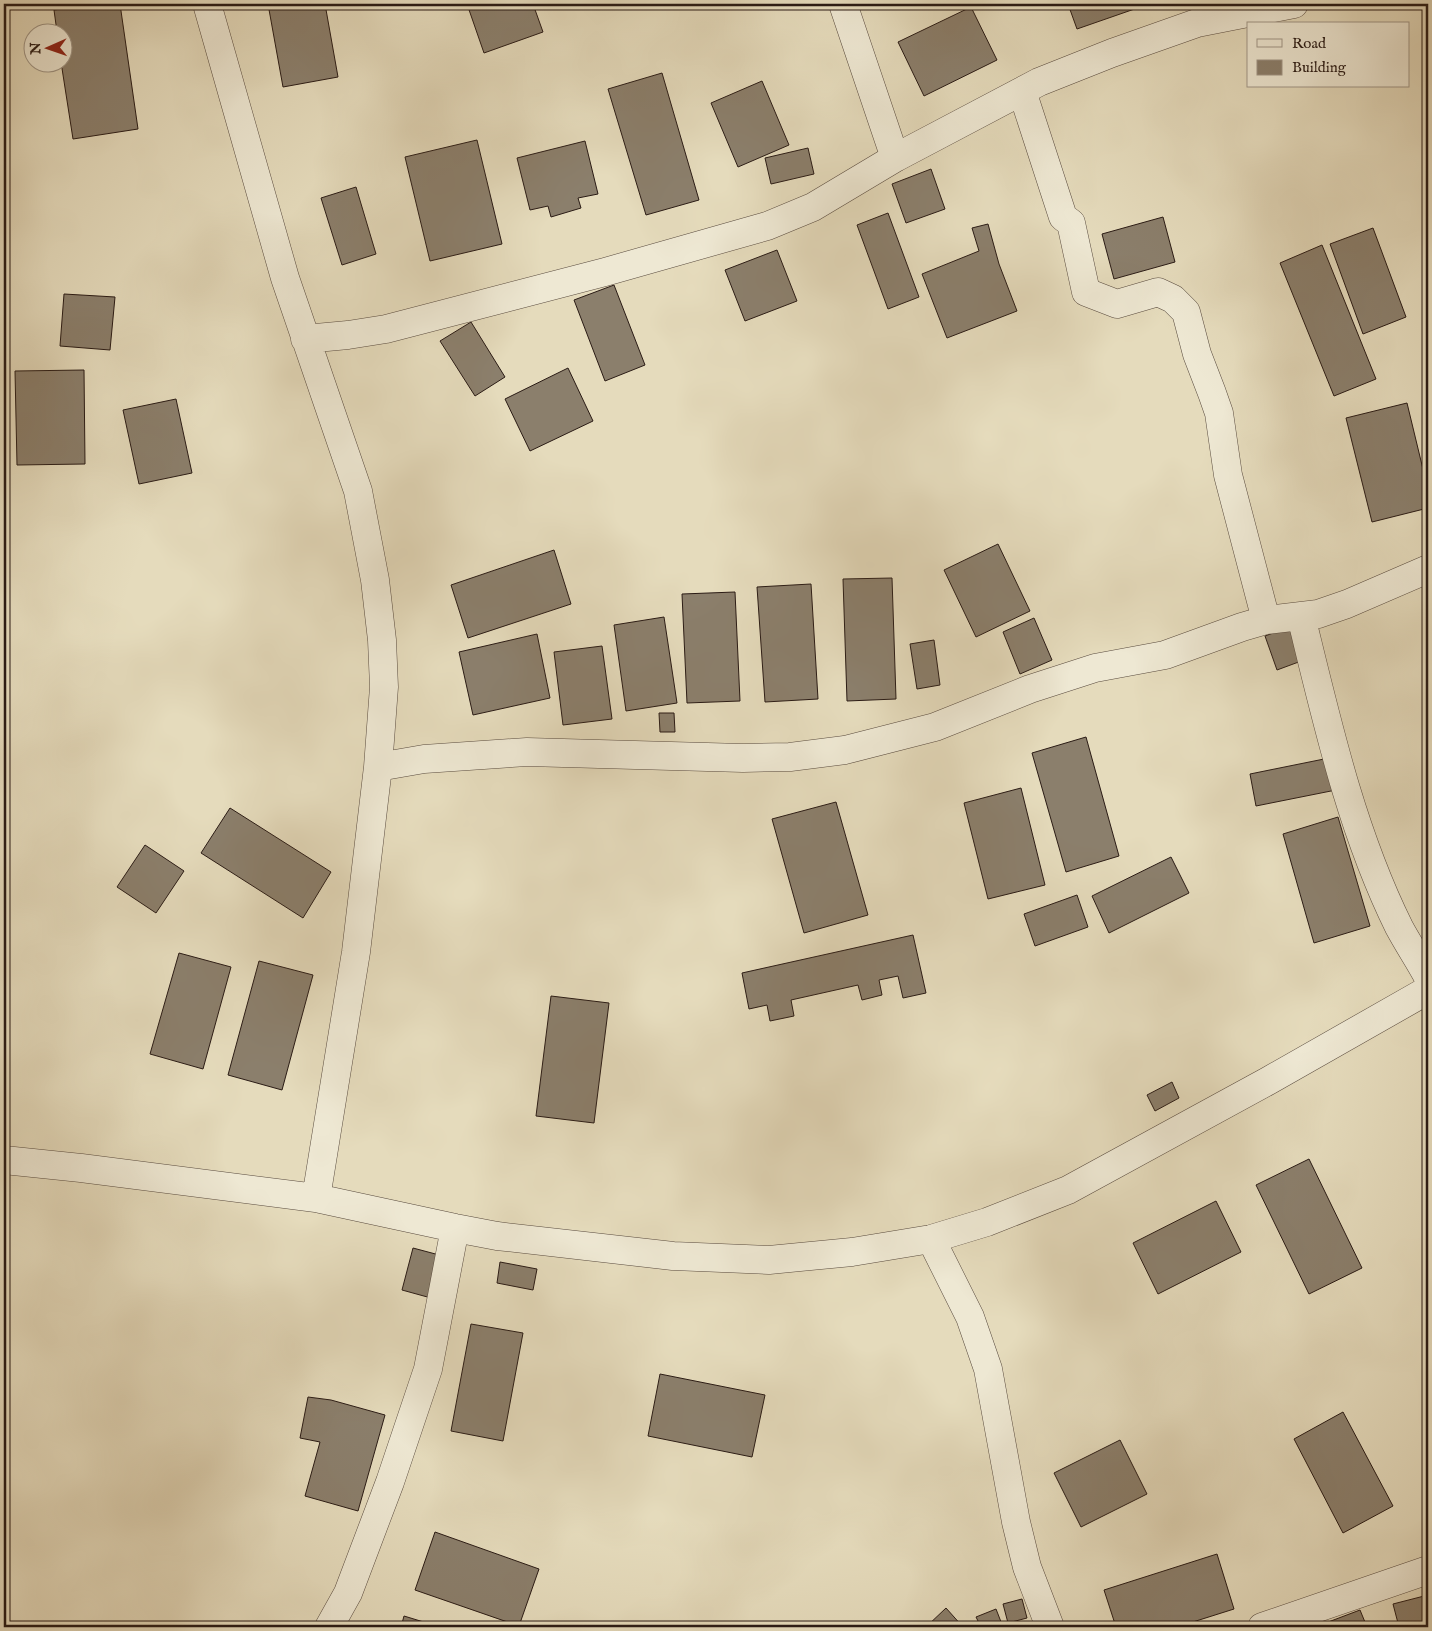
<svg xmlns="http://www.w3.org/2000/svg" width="1432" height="1631" font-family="'IM FELL English',serif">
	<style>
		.building { fill: #8b7f6c; stroke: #2a1b15 }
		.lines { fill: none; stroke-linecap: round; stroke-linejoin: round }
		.minor-casing { stroke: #594b3f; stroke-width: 29 }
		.minor { stroke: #eee8d3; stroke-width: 28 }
	</style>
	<rect width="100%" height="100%" fill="#e5dbbc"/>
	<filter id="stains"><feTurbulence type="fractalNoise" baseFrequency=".004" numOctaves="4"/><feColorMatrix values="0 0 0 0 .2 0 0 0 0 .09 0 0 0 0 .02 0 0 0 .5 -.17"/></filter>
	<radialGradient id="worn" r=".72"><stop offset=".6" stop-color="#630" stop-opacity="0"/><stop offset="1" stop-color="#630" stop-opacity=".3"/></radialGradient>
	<path class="building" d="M98,4H120L138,129L73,139L61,62L62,32H57L54,10Z
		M268,4H325L338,77L283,87Z
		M467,4H533L543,32L484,53Z
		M1068,4H1145L1146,5L1077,29Z
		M971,7L997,60L924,96L898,42Z
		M662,73L699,200L646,215L608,89Z
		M762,81L789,145L738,167L711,103Z
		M477,140L502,244L430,261L405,157Z
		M585,141L598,194L578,198L581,208L551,217L548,206L530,210L517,158Z
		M808,148L814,174L771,184L765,158Z
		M931,169L945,209L906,223L892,184Z
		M356,187L376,254L342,265L321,198Z
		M888,213L919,297L888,309L857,225Z
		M1163,217L1175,262L1114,279L1102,234Z
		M988,224L999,264L1017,311L947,338L922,274L979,251L972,228Z
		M1373,228L1406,317L1363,334L1330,244Z
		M1322,245L1376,379L1334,396L1280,263Z
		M777,250L797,301L745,321L725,270Z
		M614,285L645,365L605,381L574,300Z
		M64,294L115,297L110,350L60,346Z
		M471,322L505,377L475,396L440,341Z
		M568,368L593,421L530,451L505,399Z
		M84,370L85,464L17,465L15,371Z
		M176,399L192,473L139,484L123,410Z
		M1407,403L1428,490V508L1372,522L1346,418Z
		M998,544L1030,611L976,637L944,570Z
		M554,550L571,604L468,638L451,585Z
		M892,578L896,699L847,701L843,579Z
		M811,584L818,699L765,702L757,587Z
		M735,592L740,701L687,703L682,594Z
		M664,617L677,703L626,711L614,625Z
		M1034,618L1052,660L1020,674L1003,632Z
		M1292,626L1304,660L1277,670L1265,636Z
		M537,634L550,698L473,715L459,652Z
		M934,640L940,685L917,689L910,644Z
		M602,646L612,719L563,725L554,652Z
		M659,713H674L675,732H660Z
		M1086,737L1119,856L1066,872L1032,753Z
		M1329,758L1336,790L1256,806L1250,774Z
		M1021,788L1045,885L988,899L964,803Z
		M836,802L868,915L804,933L772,819Z
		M230,808L331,872L303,918L201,853Z
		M1338,817L1370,926L1314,943L1283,834Z
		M145,845L184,871L156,913L117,887Z
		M1171,857L1189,893L1109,933L1092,896Z
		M1077,895L1088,927L1035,946L1024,914Z
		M913,935L926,993L903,998L898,976L879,980L882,995L862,1000L858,985L791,1000L794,1016L770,1021L767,1005L749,1009L742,973Z
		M179,953L231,967L203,1069L150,1054Z
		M259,961L313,975L282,1090L228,1075Z
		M551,996L609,1003L594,1123L536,1116Z
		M1172,1082L1179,1098L1155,1111L1147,1095Z
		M1309,1159L1362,1268L1309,1294L1256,1185Z
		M1216,1201L1241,1252L1158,1294L1133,1243Z
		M413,1248L443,1256L431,1298L402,1290Z
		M500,1262L537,1269L533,1290L497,1283Z
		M471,1324L523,1333L503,1441L451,1431Z
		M660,1374L765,1395L752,1457L648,1436Z
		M308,1397L331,1400L385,1415L358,1511L305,1496L320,1442L300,1438Z
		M1343,1412L1393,1506L1343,1533L1294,1439Z
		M1120,1440L1147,1494L1081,1527L1054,1473Z
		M435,1532L539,1569L519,1626L415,1590Z
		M1217,1554L1234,1609L1177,1627H1116L1104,1590Z
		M1428,1595V1627H1399L1393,1604Z
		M1022,1599L1027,1618L1008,1623L1003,1604Z
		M946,1608L963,1627H926Z
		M996,1609L1003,1627H981L976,1617Z
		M1360,1610L1367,1627H1315Z
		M404,1616L440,1627H401Z"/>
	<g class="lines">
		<g class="minor-casing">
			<path id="minor" d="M207,4L285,278L358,491L375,580L382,640L384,687L378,767L356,952L316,1198
				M843,4L895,158
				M1022,91L1063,217L1071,223L1086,292L1117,304L1158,292L1173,299L1186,312L1197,354L1212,393L1219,413L1228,475L1266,620
				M305,339L348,335L386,329L605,272L767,226L813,207L895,158L1039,82L1112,53L1197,23L1294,4
				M1301,616C1327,722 1351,830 1399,927C1408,944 1419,960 1428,977
				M378,767L424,759L527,752L743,758L790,757L845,750L935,727L1030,689L1095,668L1165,655L1242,627L1266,620L1318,614L1347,604L1428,569
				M4,1160L81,1168L316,1198L455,1228L497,1236L673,1256L769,1260L852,1252L931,1239L987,1222L1068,1190L1268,1081L1428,990
				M931,1239L970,1317L988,1369L1016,1522L1027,1567L1050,1627
				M329,1627L348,1593L390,1482L428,1369L455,1228
				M1262,1627L1428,1570"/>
		</g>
		<use href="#minor" class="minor"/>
	</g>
	<rect width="1432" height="1631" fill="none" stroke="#e5dbbc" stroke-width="20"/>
	<rect x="5" y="5" width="1422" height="1621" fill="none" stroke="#2a1b15" stroke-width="2.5"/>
	<rect x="10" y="10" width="1412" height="1611" fill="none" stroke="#2a1b15"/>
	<rect x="1247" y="22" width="162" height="65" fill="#eee8d3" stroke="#a09687"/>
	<rect x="1257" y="39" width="25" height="8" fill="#eee8d3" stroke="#a09687"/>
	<text x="1292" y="48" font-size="15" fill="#2a1b15">Road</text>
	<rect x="1257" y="60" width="25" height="15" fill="#8b7f6c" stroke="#a09687"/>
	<text x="1292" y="72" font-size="15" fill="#2a1b15">Building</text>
	<g transform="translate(48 48) rotate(268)"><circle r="24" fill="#eee8d3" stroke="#a09687"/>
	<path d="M0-4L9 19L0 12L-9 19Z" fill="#8f2418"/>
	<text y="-8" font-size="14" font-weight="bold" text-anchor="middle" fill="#2a1b15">N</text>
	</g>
	<rect width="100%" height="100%" filter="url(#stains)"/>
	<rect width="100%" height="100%" fill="url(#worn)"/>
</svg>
